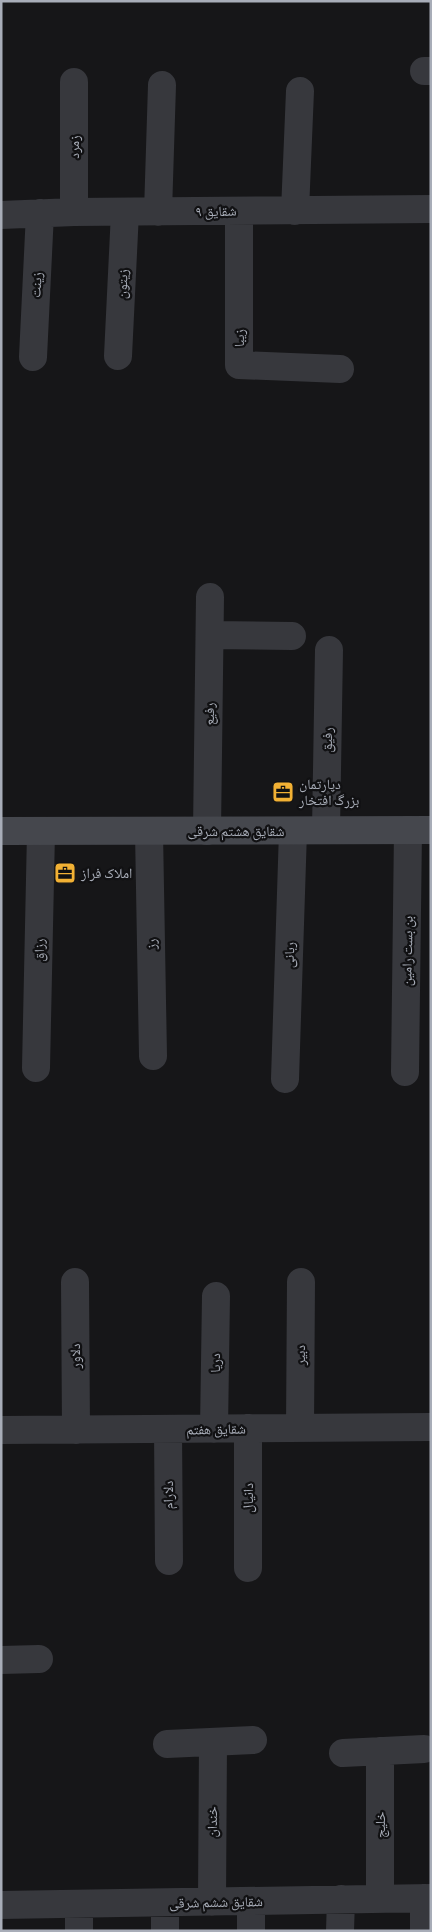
<svg xmlns="http://www.w3.org/2000/svg" width="432" height="1932" font-family="'Source Sans 3','Noto Naskh Arabic',sans-serif">
	<style>
		.lines { fill: none; stroke-linecap: round; stroke-linejoin: round }
		.street { stroke: #37383d; stroke-width: 28 }
		.secondary { stroke: #45474d; stroke-width: 28 }
		.labels { text-anchor: middle; stroke-width: 4.5; stroke-linejoin: round; paint-order: stroke }
		.street-label { font-size: 14px; fill: #a8adb8; stroke: #111113 }
		.poi-label { font-size: 14px; fill: #a8adb8; stroke: #111113; text-anchor: start }
	</style>
	<rect width="100%" height="100%" fill="#161618"/>
	<g class="lines">
		<path class="street" d="M424,71H431
			M239,211V365L340,369
			M295,211L300,91
			M74,212V82
			M158,212L162,85
			M1,215L74,212L431,209
			M118,356L125,212
			M33,357L40,213
			M210,635L292,636
			M326,830L329,650
			M207,831L210,597
			M149,832L153,1056
			M36,1068L41,832
			M405,1072L408,830
			M285,1079L293,831
			M75,1282L76,1430
			M300,1428L301,1282
			M168,1429L169,1561
			M214,1429L216,1296
			M1,1430L431,1427
			M248,1568V1428
			M1,1660L39,1659
			M167,1744L253,1740
			M380,1751V1899
			M343,1753L424,1749
			M424,1898V1931
			M212,1902L213,1742
			M165,1903V1931
			M79,1904V1931
			M1,1905L431,1898
			M251,1931V1901
			M340,1931L341,1899"/>
		<path class="secondary" d="M1,831L431,830"/>
	</g>
	<defs>
		<g id="office-square" transform="scale(1.125)"><rect x="-9" y="-9" width="18" height="18" rx="4" fill="#f2b134" stroke="#111113"/><path d="M-6-3h4V-5.5h4V-3h4V5H-6ZM-1-4.5V-3h2v-1.5ZM-6 0V1H6V0Z" fill="#111"/></g>
	</defs>
	<g fill-rule="evenodd">
		<use href="#office-square" x="283" y="792"/>
		<use href="#office-square" x="65" y="873"/>
	</g>
	<g class="labels">
		<g class="street-label">
			<text transform="translate(74 147) rotate(-90)" y="5">زمرد</text>
			<text transform="translate(216 211) rotate(-1)" y="5">شقایق ۹</text>
			<text transform="translate(122 284) rotate(-87)" y="5">زیتون</text>
			<text transform="translate(36 285) rotate(-87)" y="5">زینت</text>
			<text transform="translate(239 338) rotate(-90)" y="5">زیبا</text>
			<text transform="translate(209 714) rotate(-89)" y="5">رفیع</text>
			<text transform="translate(327 740) rotate(-89)" y="5">رفیق</text>
			<text x="236" y="836">شقایق هشتم شرقی</text>
			<text transform="translate(151 944) rotate(-91)" y="5">رز</text>
			<text transform="translate(39 950) rotate(-89)" y="5">رزاق</text>
			<text transform="translate(407 951) rotate(-89)" y="5">بن بست رامین</text>
			<text transform="translate(289 955) rotate(-88)" y="5">ربانی</text>
			<text transform="translate(300 1355) rotate(-90)" y="5">دبیر</text>
			<text transform="translate(75 1356) rotate(-90)" y="5">دلاور</text>
			<text transform="translate(215 1363) rotate(-90)" y="5">دریا</text>
			<text transform="translate(216 1429) rotate(-1)" y="5">شقایق هفتم</text>
			<text transform="translate(168 1495) rotate(-90)" y="5">دلارام</text>
			<text transform="translate(248 1498) rotate(-90)" y="5">دانیال</text>
			<text transform="translate(212 1822) rotate(-90)" y="5">خندان</text>
			<text transform="translate(380 1825) rotate(-90)" y="5">خلیج</text>
			<text transform="translate(216 1902) rotate(-1)" y="5">شقایق ششم شرقی</text>
		</g>
		<g class="poi-label">
			<text x="299" y="789">دپارتمان<tspan x="299" dy="16">بزرگ افتخار</tspan></text>
			<text x="81" y="878">املاک فراز</text>
		</g>
	</g>
	<rect width="432" height="1932" fill="none" stroke="#a8adb8" stroke-width="5"/>
</svg>
